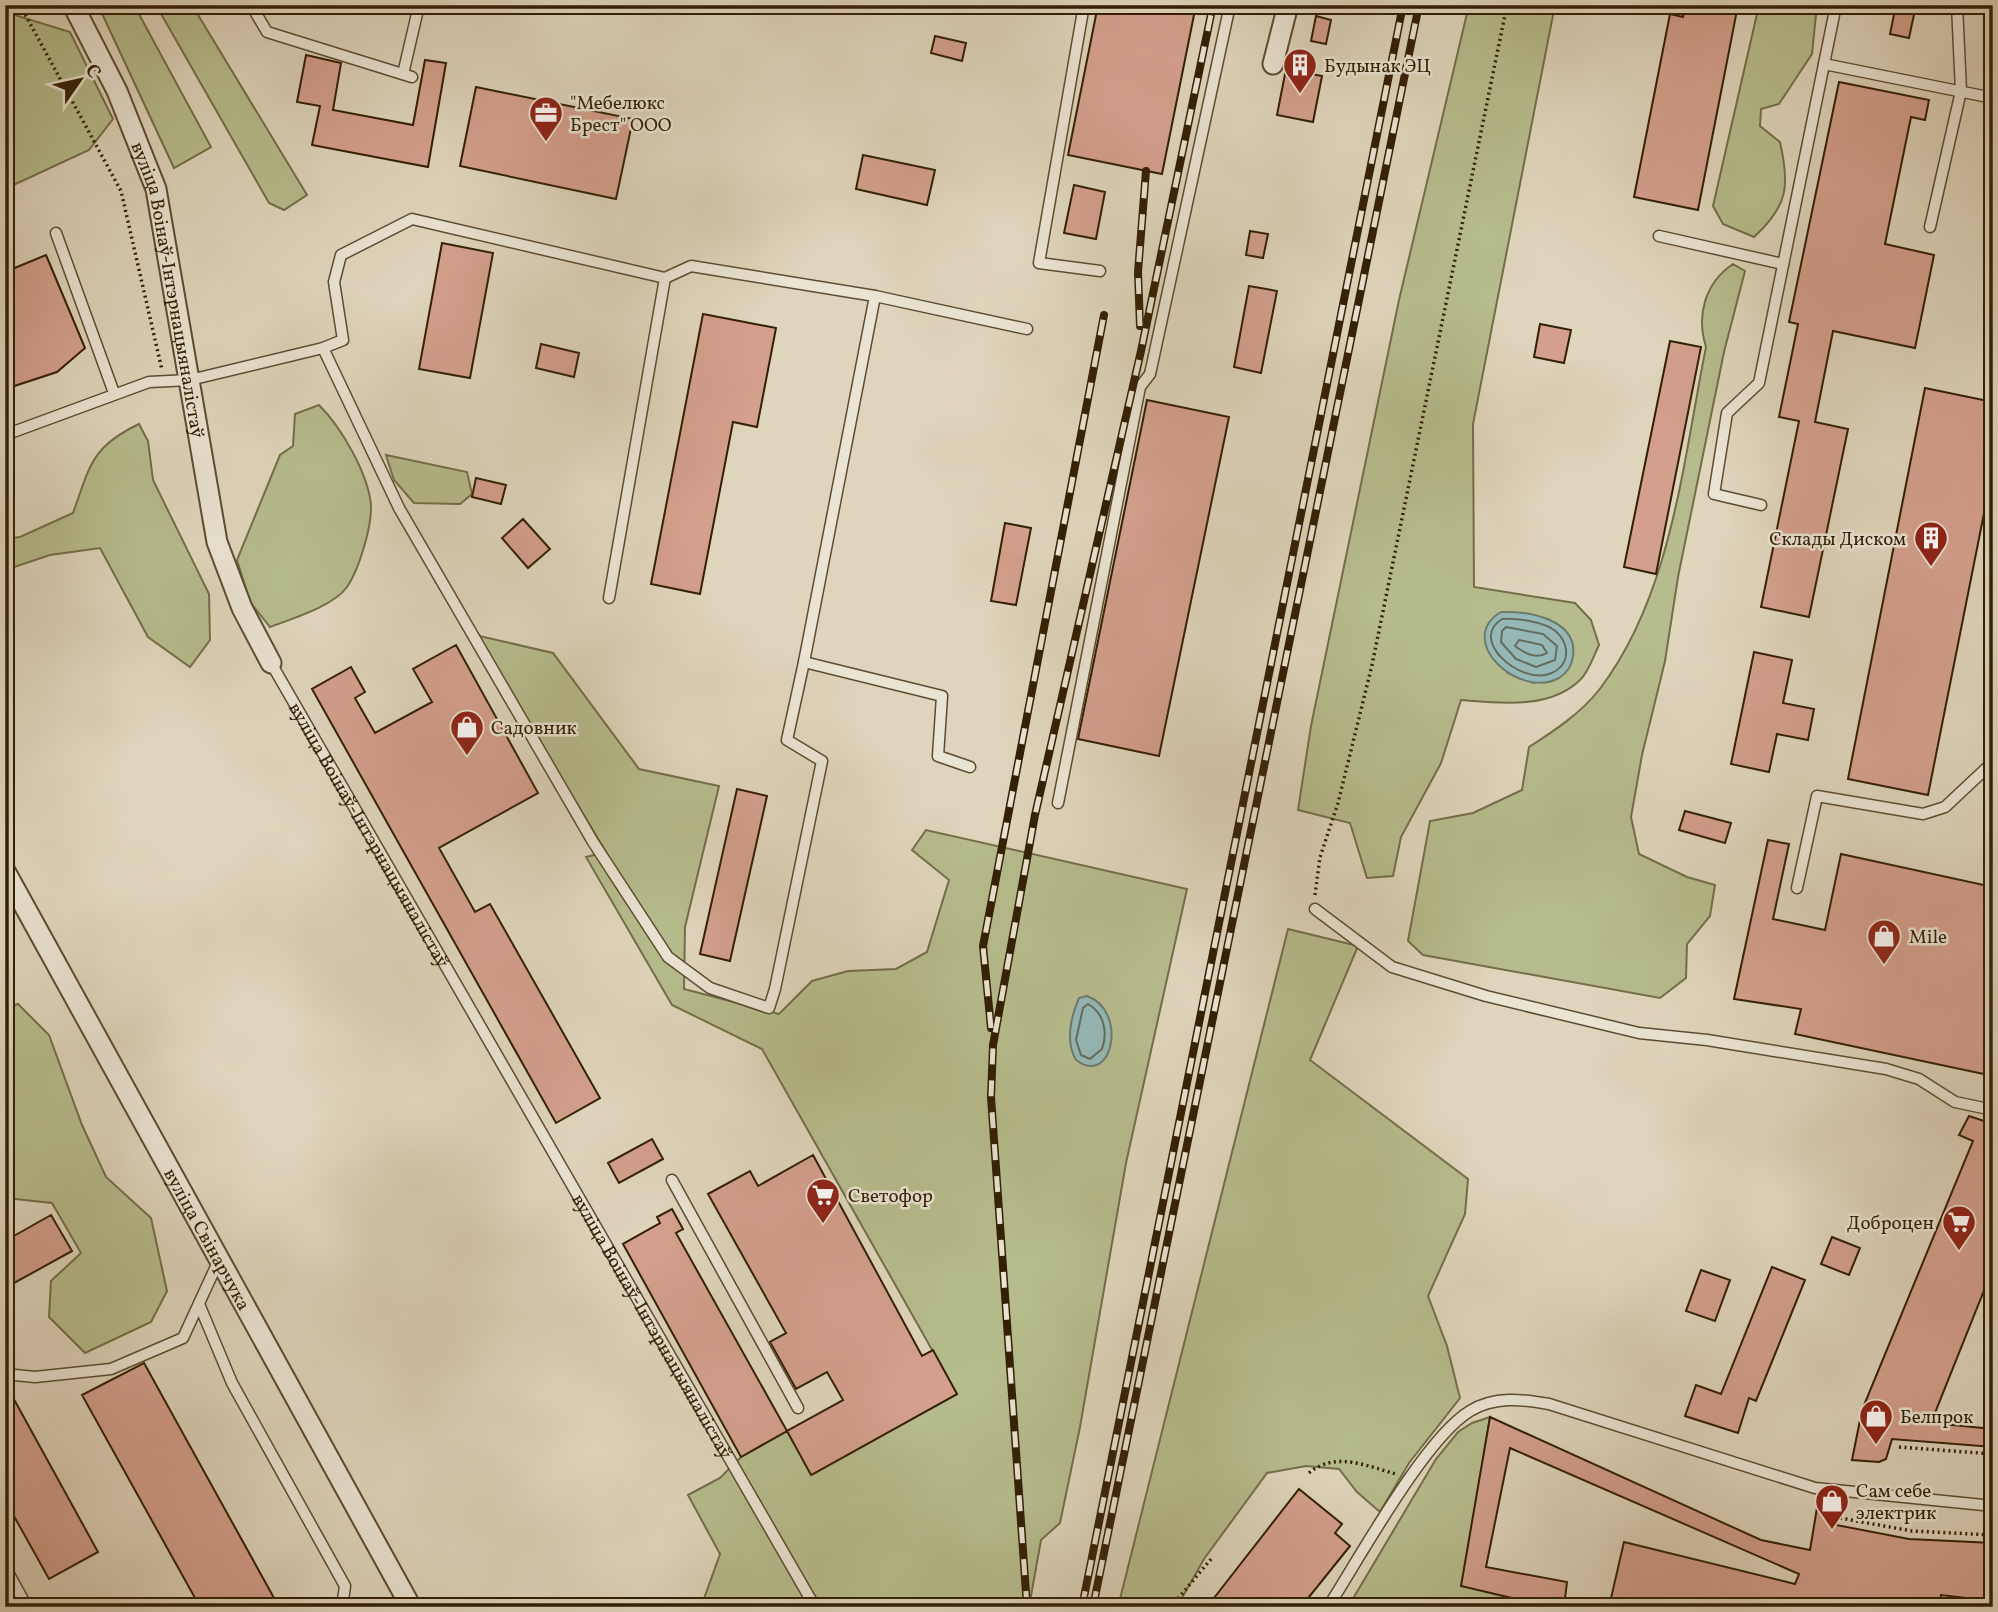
<svg xmlns="http://www.w3.org/2000/svg" width="1998" height="1612" font-family="Vollkorn,serif">
	<style>
		.green { fill: #b6bc8d; stroke: #746e48; stroke-width: 2; fill-rule: evenodd }
		.water { fill: #95b8b7; stroke: #6d7b6f; stroke-width: 2 }
		.lines { fill: none; stroke-linecap: round; stroke-linejoin: round }
		.shore { stroke: #646c5d; stroke-width: 2 }
		.building { fill: #d4a08d; stroke: #321f03; stroke-width: 2 }
		.service-casing { stroke: #5d4c31; stroke-width: 13 }
		.minor-casing { stroke: #5d4c31; stroke-width: 23 }
		.path { stroke: #321f03; stroke-width: 3.5; stroke-dasharray: 2 3.5; stroke-linecap: butt }
		.service { stroke: #eae4d3; stroke-width: 10 }
		.minor { stroke: #eae4d3; stroke-width: 19 }
		.rail-casing { stroke: #321f03; stroke-width: 8 }
		.rail { stroke: #eae4d3; stroke-width: 5; stroke-dasharray: 16; stroke-linecap: butt }
		.labels { text-anchor: middle; stroke-width: 5; stroke-linejoin: round; paint-order: stroke }
		.poi-label { font-size: 19px; fill: #321f03; stroke: #eae4d3; text-anchor: start }
		.street-label { font-size: 19px; fill: #321f03; stroke: #eae4d3 }
	</style>
	<rect width="100%" height="100%" fill="#dfd5bc"/>
	<filter id="stains"><feTurbulence type="fractalNoise" baseFrequency=".00286" numOctaves="4"/><feColorMatrix values="0 0 0 0 .2 0 0 0 0 .09 0 0 0 0 .02 0 0 0 .5 -.17"/></filter>
	<radialGradient id="worn" r=".72"><stop offset=".6" stop-color="#630" stop-opacity="0"/><stop offset="1" stop-color="#630" stop-opacity=".3"/></radialGradient>
	<path class="green" d="M98,5H134L211,147L174,168Z
		M156,5H192L307,195L284,210L269,203Z
		M1469,5H1555L1473,424L1474,587L1575,603L1591,620L1599,645C1594,655 1589,671 1581,679C1551,710 1499,703 1461,700L1441,763L1401,837L1393,876L1367,878L1350,823L1298,810L1311,726L1399,300ZM1548,619L1565,630L1534,683L1508,673Z
		M1759,5H1817L1812,54L1779,104L1761,109L1760,126L1780,142C1790,186 1788,206 1754,237L1723,224L1713,206Z
		M5,12L70,32L113,119L89,150L5,189Z
		M1733,264L1745,271L1724,352L1678,577L1665,661L1642,755L1631,817L1639,854L1687,877L1715,885L1710,916L1687,944L1686,978L1660,998L1423,955L1408,941L1430,821L1473,813L1522,790L1529,747C1554,731 1581,713 1599,690C1672,595 1683,461 1706,347C1696,315 1705,283 1733,264Z
		M319,405C341,427 368,473 371,505C372,526 359,570 347,587C334,606 291,619 270,627L250,602L237,560L280,455L293,446L295,414Z
		M139,424L148,441L153,480L209,594L210,640L190,667L148,637L100,548L50,555L5,570V539L20,537L73,513C90,466 91,447 139,424Z
		M386,455L467,472L472,494L460,504L414,503L394,480Z
		M475,635L553,653L639,769L719,786L685,927L684,989L779,1014L812,981L848,971L896,969L927,952L949,880L912,850L926,830L1187,889L1126,1163L1080,1427L1060,1523L1041,1540L1029,1607H701L720,1554L688,1495L720,1478L741,1457L787,1431L812,1475L957,1394L762,1049L672,1005L586,857L606,852Z
		M1288,929L1358,946L1310,1060L1468,1179L1465,1214L1428,1296L1447,1346L1460,1398L1409,1463L1380,1512L1357,1492L1339,1469L1306,1466L1267,1473L1204,1559L1177,1607H1118Z
		M18,1004L49,1035L82,1125L106,1177L151,1218L167,1291L151,1322L85,1353L49,1317L51,1281L81,1253L52,1203L15,1199L5,1205V1008Z
		M1490,1417L1462,1585L1537,1604L1536,1607H1348L1436,1459L1458,1432L1472,1423Z"/>
	<path class="water" d="M1501,612C1528,611 1578,619 1573,656C1572,666 1567,673 1559,678C1519,700 1454,640 1501,612Z
		M1087,996C1128,1010 1113,1088 1076,1060C1065,1042 1071,1016 1079,998Z"/>
	<g class="lines">
		<path class="shore" d="M1502,619C1516,618 1538,621 1551,628C1570,639 1573,666 1549,674C1520,684 1468,640 1502,619Z
			M1506,627L1543,634L1557,646L1555,660L1536,667L1516,659L1501,642L1502,631Z
			M1519,640L1542,645L1547,653C1536,660 1524,653 1515,646Z
			M1088,1004C1104,1013 1108,1032 1102,1049L1090,1059L1081,1055L1076,1040L1083,1008Z"/>
	</g>
	<path class="building" d="M1098,5H1196L1162,174L1068,155Z
		M1685,5H1738L1698,210L1634,197L1670,14L1683,17Z
		M1896,5H1916L1909,38L1890,34Z
		M1316,16L1331,20L1326,44L1311,41Z
		M935,36L966,43L962,61L931,53Z
		M306,55L341,63L333,110L413,125L425,60L446,63L428,167L312,145L320,106L297,102Z
		M1286,69L1322,76L1313,122L1277,115Z
		M1839,82L1929,100L1925,120L1911,117L1885,244L1934,255L1915,348L1833,331L1815,422L1848,429L1809,617L1761,607L1799,421L1779,417L1798,324L1789,322Z
		M476,87L633,119L616,199L460,166Z
		M863,155L935,170L927,205L856,189Z
		M1074,185L1105,192L1096,239L1064,233Z
		M1250,231L1268,234L1263,258L1246,255Z
		M442,243L493,253L470,378L419,369Z
		M46,255L85,348L57,372L5,389V272Z
		M1249,286L1277,291L1261,373L1234,367Z
		M703,314L776,328L757,427L733,422L700,594L651,584Z
		M1540,324L1571,330L1564,363L1534,357Z
		M1670,341L1701,347L1656,574L1624,567Z
		M541,344L579,353L574,377L536,368Z
		M1925,388L1993,402V468L1928,795L1848,779Z
		M1147,400L1229,417L1159,756L1078,739Z
		M476,478L506,485L501,504L472,497Z
		M523,519L550,549L528,568L502,538Z
		M1005,523L1031,528L1016,605L991,601Z
		M456,645L538,793L439,848L475,912L490,904L600,1098L556,1123L312,689L351,667L365,692L355,698L375,733L432,702L413,669Z
		M1754,652L1792,660L1783,703L1814,709L1808,740L1777,734L1769,772L1731,764Z
		M737,789L767,796L730,961L700,954Z
		M1685,811L1731,823L1725,843L1679,830Z
		M1768,840L1789,844L1773,919L1825,930L1841,854L1993,887V1076L1795,1034L1801,1009L1734,999Z
		M1969,1116L1993,1124V1268L1931,1423L1993,1429V1447L1892,1439L1886,1459L1879,1462L1852,1460L1862,1410L1973,1141L1959,1135Z
		M652,1139L663,1159L619,1183L608,1163Z
		M813,1155L922,1356L933,1350L957,1394L811,1475L787,1431L843,1400L827,1372L796,1389L770,1342L786,1333L708,1194L750,1171L758,1186Z
		M672,1209L683,1229L676,1233L787,1431L741,1457L623,1244L660,1223L657,1217Z
		M51,1215L72,1251L5,1288V1241Z
		M1832,1237L1860,1248L1849,1275L1821,1264Z
		M1772,1267L1805,1280L1756,1401L1749,1398L1738,1433L1685,1416L1696,1385L1721,1394Z
		M1701,1270L1730,1280L1715,1321L1686,1311Z
		M144,1363L279,1607H200L82,1395Z
		M5,1383L98,1552L49,1579L5,1500Z
		M1490,1417L1761,1540L1810,1550L1817,1508L1833,1511L1831,1524L1909,1539L1993,1543V1601L1941,1595L1940,1607H1738L1707,1599V1607H1609L1624,1542L1795,1584L1799,1574L1510,1448L1486,1567L1567,1582L1564,1607H1536L1537,1604L1461,1586Z
		M1299,1489L1342,1524L1335,1533L1350,1546L1301,1607H1207Z"/>
	<g class="lines">
		<g class="service-casing">
			<g id="service">
				<path d="M251,5L267,32L412,77"/>
				<path d="M1084,5L1039,263L1100,271"/>
				<path d="M1836,5L1824,64L1993,98"/>
				<path d="M403,74L419,5"/>
				<path d="M1930,227L1961,91L1957,5"/>
				<path d="M56,233L114,393"/>
				<path d="M1659,236L1783,264"/>
				<path d="M875,296L1027,329"/>
				<path d="M323,348L399,508L593,842L668,957L710,988L769,1008L775,989L822,761L787,740L804,662L942,696L938,756L970,767"/>
				<path d="M5,435L149,382L190,380L323,348L343,340L334,282L341,255L412,219L665,278"/>
				<path d="M1761,505L1714,494L1727,413L1759,383L1824,64"/>
				<path d="M609,598L665,278L691,266L875,296L804,662"/>
				<path id="s1" d="M271,663L815,1607"/>
				<path d="M1058,803L1140,387L1150,374L1230,5"/>
				<path d="M1797,888L1817,796L1923,814L1945,807L1993,762"/>
				<path d="M1315,909L1392,967L1486,996L1639,1033L1707,1040L1886,1069L1919,1079L1955,1102L1993,1110"/>
				<path d="M672,1180L798,1408"/>
				<path d="M199,1304L232,1383L345,1586L342,1607"/>
				<path d="M5,1374L35,1377L111,1369L183,1338L219,1260"/>
				<path d="M5,1567L27,1607"/>
				<path d="M1328,1607C1359,1559 1425,1438 1470,1411C1494,1396 1522,1399 1549,1404L1815,1488L1993,1506"/>
			</g>
		</g>
		<g class="minor-casing">
			<g id="minor">
				<path id="s2" d="M73,5L117,91L156,189L217,542L242,608L271,663"/>
				<path d="M1273,64L1288,5"/>
				<path id="s3" d="M5,871L411,1607"/>
			</g>
		</g>
		<path class="path" d="M20,5L121,191L162,370
			M1315,895L1320,857L1338,803L1372,665L1507,5
			M1899,1447L1993,1454
			M1309,1473C1335,1451 1367,1466 1396,1474
			M1840,1518L1912,1531L1993,1535
			M1171,1607L1211,1559"/>
		<use href="#service" class="service"/>
		<use href="#minor" class="minor"/>
		<g class="rail-casing">
			<path id="rail" d="M1140,326L1138,272L1146,171
				M991,1028L983,946L1104,315
				M1027,1607L991,1097L993,1045L1035,815L1141,351L1213,5
				M1082,1607L1403,5
				M1093,1607L1419,5"/>
		</g>
		<use href="#rail" class="rail"/>
	</g>
	<defs>
		<g id="building-pin" transform="scale(1.75)"><path d="M0 17L-7.5 6A9.5 9.5 0 1 1 7.5 6Z" fill="#8f2418" stroke="#eae4d3"/><path d="M-4-6H4V6H1V3H-1V6H-4ZM-2.5-4.3h1.7v1.8h-1.7ZM.8-4.3h1.7v1.8H.8ZM-2.5-1h1.7V.8h-1.7ZM.8-1h1.7V.8H.8Z" fill="#fff"/></g>
		<g id="office-pin" transform="scale(1.75)"><path d="M0 17L-7.5 6A9.5 9.5 0 1 1 7.5 6Z" fill="#8f2418" stroke="#eae4d3"/><path d="M-6-3h4V-5.5h4V-3h4V5H-6ZM-1-4.5V-3h2v-1.5ZM-6 0V1H6V0Z" fill="#fff"/></g>
		<g id="shop-pin" transform="scale(1.75)"><path d="M0 17L-7.5 6A9.5 9.5 0 1 1 7.5 6Z" fill="#8f2418" stroke="#eae4d3"/><path d="M-5-2.5h2.3a2.7 3.5 0 0 1 5.4 0H5L5.5 6h-11ZM-1.5-2.5h3a1.5 2.3 0 0 0-3 0Z" fill="#fff"/></g>
		<g id="supermarket-pin" transform="scale(1.75)"><path d="M0 17L-7.5 6A9.5 9.5 0 1 1 7.5 6Z" fill="#8f2418" stroke="#eae4d3"/><path d="M-6-5.5h2.5l.6 2H6L4.5 2H-2.5L-4.4-4H-6ZM-1.5 3.2a1.3 1.3 0 1 0 .1 0ZM3 3.2a1.3 1.3 0 1 0 .1 0Z" fill="#fff"/></g>
	</defs>
	<g fill-rule="evenodd">
		<use href="#building-pin" x="1300" y="65"/>
		<use href="#office-pin" x="546" y="113"/>
		<use href="#building-pin" x="1931" y="538"/>
		<use href="#shop-pin" x="467" y="727"/>
		<use href="#shop-pin" x="1884" y="936"/>
		<use href="#supermarket-pin" x="823" y="1195"/>
		<use href="#supermarket-pin" x="1959" y="1222"/>
		<use href="#shop-pin" x="1876" y="1416"/>
		<use href="#shop-pin" x="1832" y="1501"/>
	</g>
	<g class="labels">
		<g class="poi-label">
			<text x="1324" y="72">Будынак ЭЦ</text>
			<text x="570" y="109">"Мебелюкс<tspan x="570" dy="22">Брест" ООО</tspan></text>
			<text x="1906" y="545" text-anchor="end">Склады Диском</text>
			<text x="491" y="734">Садовник</text>
			<text x="1909" y="943">Mile</text>
			<text x="848" y="1202">Светофор</text>
			<text x="1934" y="1229" text-anchor="end">Доброцен</text>
			<text x="1900" y="1423">Белпрок</text>
			<text x="1856" y="1497">Сам себе<tspan x="1856" dy="22">электрик</tspan></text>
		</g>
		<g class="street-label">
			<text dy="7" stroke="none"><textPath href="#s2" startOffset="303">вуліца Воінаў-Інтэрнацыяналістаў</textPath></text>
			<text dy="7" stroke="none"><textPath href="#s1" startOffset="198">вуліца Воінаў-Інтэрнацыяналістаў</textPath></text>
			<text dy="7" stroke="none"><textPath href="#s3" startOffset="420">вуліца Свінарчука</textPath></text>
			<text dy="7" stroke="none"><textPath href="#s1" startOffset="765">вуліца Воінаў-Інтэрнацыяналістаў</textPath></text>
		</g>
	</g>
	<rect width="1998" height="1612" fill="none" stroke="#dfd5bc" stroke-width="28"/>
	<rect x="7" y="7" width="1984" height="1598" fill="none" stroke="#321f03" stroke-width="3.5"/>
	<rect x="14" y="14" width="1970" height="1584" fill="none" stroke="#321f03" stroke-width="2"/>
	<g transform="translate(80 80) rotate(56)" stroke="#eae4d3" stroke-width="5" paint-order="stroke">
	<path d="M0-5L12 26L0 18L-12 26Z" fill="#321f03"/>
	<text y="-10" font-size="19" font-weight="bold" text-anchor="middle" fill="#321f03">С</text>
	</g>
	<rect width="100%" height="100%" filter="url(#stains)"/>
	<rect width="100%" height="100%" fill="url(#worn)"/>
</svg>
